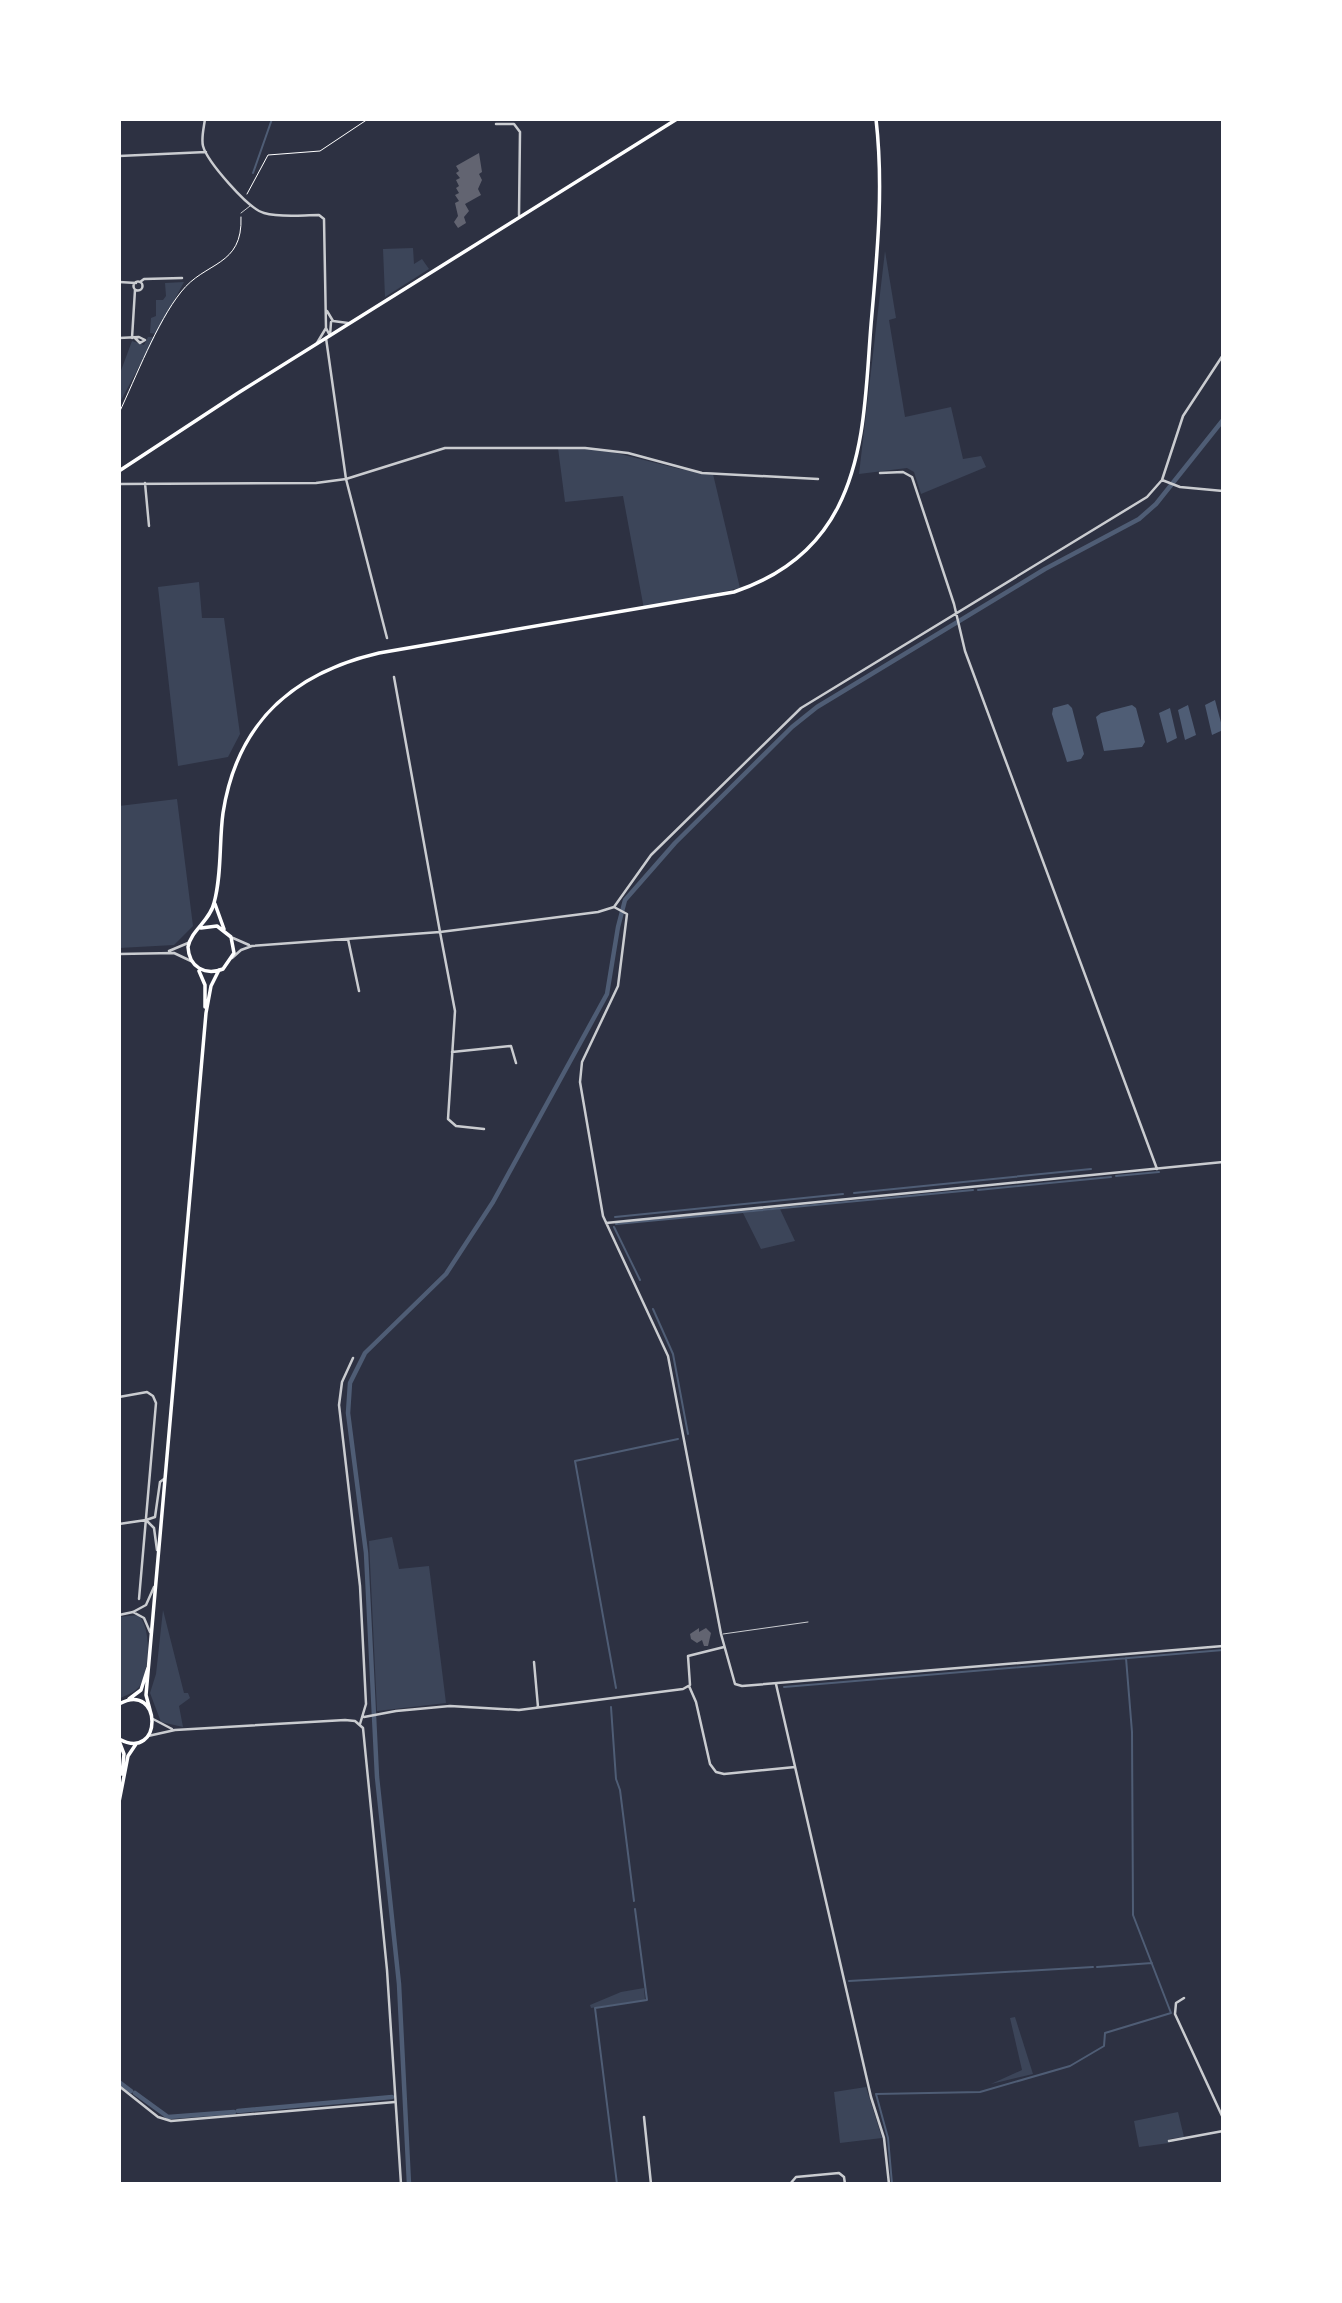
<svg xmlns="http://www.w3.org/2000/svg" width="1342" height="2303" font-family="'PT Sans',sans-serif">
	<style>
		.green { fill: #3c4559 }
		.water { fill: #4f5d75 }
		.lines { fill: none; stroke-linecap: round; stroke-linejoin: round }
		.stream { stroke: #4f5d75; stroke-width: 2 }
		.canal { stroke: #4f5d75; stroke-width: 4.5 }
		.building { fill: #626471 }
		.path { stroke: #fff; stroke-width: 1 }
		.service { stroke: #caccd0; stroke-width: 1 }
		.minor { stroke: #caccd0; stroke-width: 2.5 }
		.tertiary { stroke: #caccd0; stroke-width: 2.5 }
		.secondary { stroke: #fff; stroke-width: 3.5 }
		.primary { stroke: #fff; stroke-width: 3.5 }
	</style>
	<rect width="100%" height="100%" fill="#2d3142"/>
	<path class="green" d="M413,248L414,264L422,259L429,269L385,297L383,249Z
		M885,251L896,318L889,320L905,417L951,407L963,459L981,456L986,467L921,494L914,472L907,468L859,474Z
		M184,282L156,334L150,333L151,318L156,316V300H163L166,296L165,283Z
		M148,337H155L119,404V376L132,341L144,345Z
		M558,448H596L680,469L713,474L740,588L644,609L623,496L565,502Z
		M199,582L202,618H224L240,734L228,757L178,766L158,587Z
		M177,799L193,926L174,945L119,948V806Z
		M780,1209L795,1241L761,1249L743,1213Z
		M392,1537L399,1569L429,1566L446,1703L377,1711L369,1541Z
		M163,1610L184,1693H188L190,1698L179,1706L183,1727L161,1722L150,1693L156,1674Z
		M138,1615C152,1627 150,1672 139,1687C134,1693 126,1695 119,1699V1617Z
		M644,1988L645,2000L591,2008L590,2005L621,1992Z
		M1015,2017L1033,2074L991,2084L1022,2070L1010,2018Z
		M866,2087L882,2138L840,2143L834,2092Z
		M1178,2112L1184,2137L1169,2139V2143L1139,2147L1134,2121Z"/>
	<path class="water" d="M1215,700L1223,730L1212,735L1205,705Z
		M1068,704L1072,708L1084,754L1081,759L1067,762L1052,714L1053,708Z
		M1132,705L1136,708L1145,742L1142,747L1104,751L1096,717L1101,713Z
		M1188,705L1196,735L1185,740L1178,710Z
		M1170,708L1177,738L1167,743L1159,713Z"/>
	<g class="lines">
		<path class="stream" d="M253,173L272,119
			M1116,1176L1159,1172
			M978,1190L1111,1177
			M854,1193L1091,1169
			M615,1217L843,1194
			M616,1224L973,1190
			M614,1227L640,1280
			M653,1309L673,1354L688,1434
			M784,1687L1223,1650
			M616,1688L575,1461L678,1439
			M611,1707L616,1779L620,1790L634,1901
			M1097,1967L1152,1963
			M849,1981L1093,1967
			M617,2184L595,2008L647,2000L635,1909
			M892,2184L888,2138L876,2094L980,2092L1070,2066L1104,2046L1105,2033L1171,2013L1133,1915L1132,1732L1126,1658"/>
		<path class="canal" d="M119,2082L131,2091
			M135,2093L168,2117L234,2112
			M238,2111L392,2097
			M409,2184L399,1984L377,1777L366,1553L348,1413L350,1383L365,1353L446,1274L493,1202L607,994L618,927L625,900L675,843L792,727L817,707L1045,569L1139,519L1156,504L1223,420"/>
	</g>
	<path class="building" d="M479,153L482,172L479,174L482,180L478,189L481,195L465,204L469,211L464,217L466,223L458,228L454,222L458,216L455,203L459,201L455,195L459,193L456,188L459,186L456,180L460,178L456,173L459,171L456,166Z
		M699,1628V1632L706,1628L711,1633L708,1646H704L702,1640L697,1643L691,1639L690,1634Z"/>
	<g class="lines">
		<path class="path" d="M247,194L268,155L320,151L368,119
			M119,413C136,377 157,322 181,292C205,261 243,267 241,217"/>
		<path class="service" d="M241,213L250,206
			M723,1634L808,1622"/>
		<path class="minor" d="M205,119C204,127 201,138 203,146C207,161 248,209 264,213C281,218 302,215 319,215L324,219L326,328L330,336
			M496,124H514L520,132L519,215
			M119,156L206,152
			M133.5 286a4.5 4.5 0 1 1 9 0a4.5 4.5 0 1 1-9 0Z
			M119,282L136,283
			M140,282L144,279L182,278
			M327,311L333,321L348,323
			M330,336L331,322
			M119,338L139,337L145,340L140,343L135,338
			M132,338L135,290
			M326,338L346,479L387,638
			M317,343L326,328
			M880,473L903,472L912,477L954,604L965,651L1157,1169
			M1162,480L1180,487L1223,491
			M145,483L149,526
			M119,484L316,483L346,479L445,448H585L628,453L702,473L818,479
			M394,677L440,932L598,912L614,907L627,914L618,986L582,1062L580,1082L603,1216L668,1356L721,1634L735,1684L742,1686L1223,1646
			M614,907L651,855L801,708L1147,497L1162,480L1183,416L1223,355
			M233,938L249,945
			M348,939L359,991
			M232,958L241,950L252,946L440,932L455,1011L448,1119L456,1126L484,1129
			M452,1052L511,1046L516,1063
			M606,1223L1223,1162
			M353,1358L342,1382L339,1405L360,1586L366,1704L360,1724
			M119,1397L147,1392L153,1396L156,1403L139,1599
			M119,1524L146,1520
			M157,1550L154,1528L146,1520L155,1517L160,1482L164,1479
			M150,1632L144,1618L133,1612L146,1605L154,1587
			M534,1662L538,1707
			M776,1684L871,2097L884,2138L889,2184
			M689,1686L696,1702L710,1764L716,1772L724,1774L795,1767
			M364,1717L396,1711L450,1706L519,1710L683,1689L690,1685L688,1656L724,1647
			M1184,1998L1176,2003L1175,2014L1223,2118
			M119,2086L158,2117L171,2121L395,2102
			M644,2117L651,2184
			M1169,2141L1223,2131
			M790,2184L796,2177L839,2173L844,2177L845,2184"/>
		<path class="tertiary" d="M169,951L188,943
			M119,954L174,953L191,961
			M119,1615L133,1612
			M153,1719L172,1729
			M148,1736L175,1730L345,1720L355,1721L363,1728L387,1970L401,2184"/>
		<path class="secondary" d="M119,471L238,393L677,119"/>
		<path class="primary" d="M215,904L224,929
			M201,928L217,926L231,937L234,953L223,969C205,976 189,967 188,947C191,930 210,921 214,903C222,874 219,842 223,813C237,722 293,673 379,653L734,592C779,577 816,550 838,507C866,452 866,386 871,325C877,256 884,189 876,119
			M199,971L205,985V1007
			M129,1699L141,1690L148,1668
			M119,1704C163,1680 163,1763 119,1739
			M150,1710L146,1695L206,1013L211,986L219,970
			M119,1741L124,1754L122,1774
			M119,1802L128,1756L136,1744"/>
	</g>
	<rect width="1342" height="2303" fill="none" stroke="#ffffff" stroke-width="242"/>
</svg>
